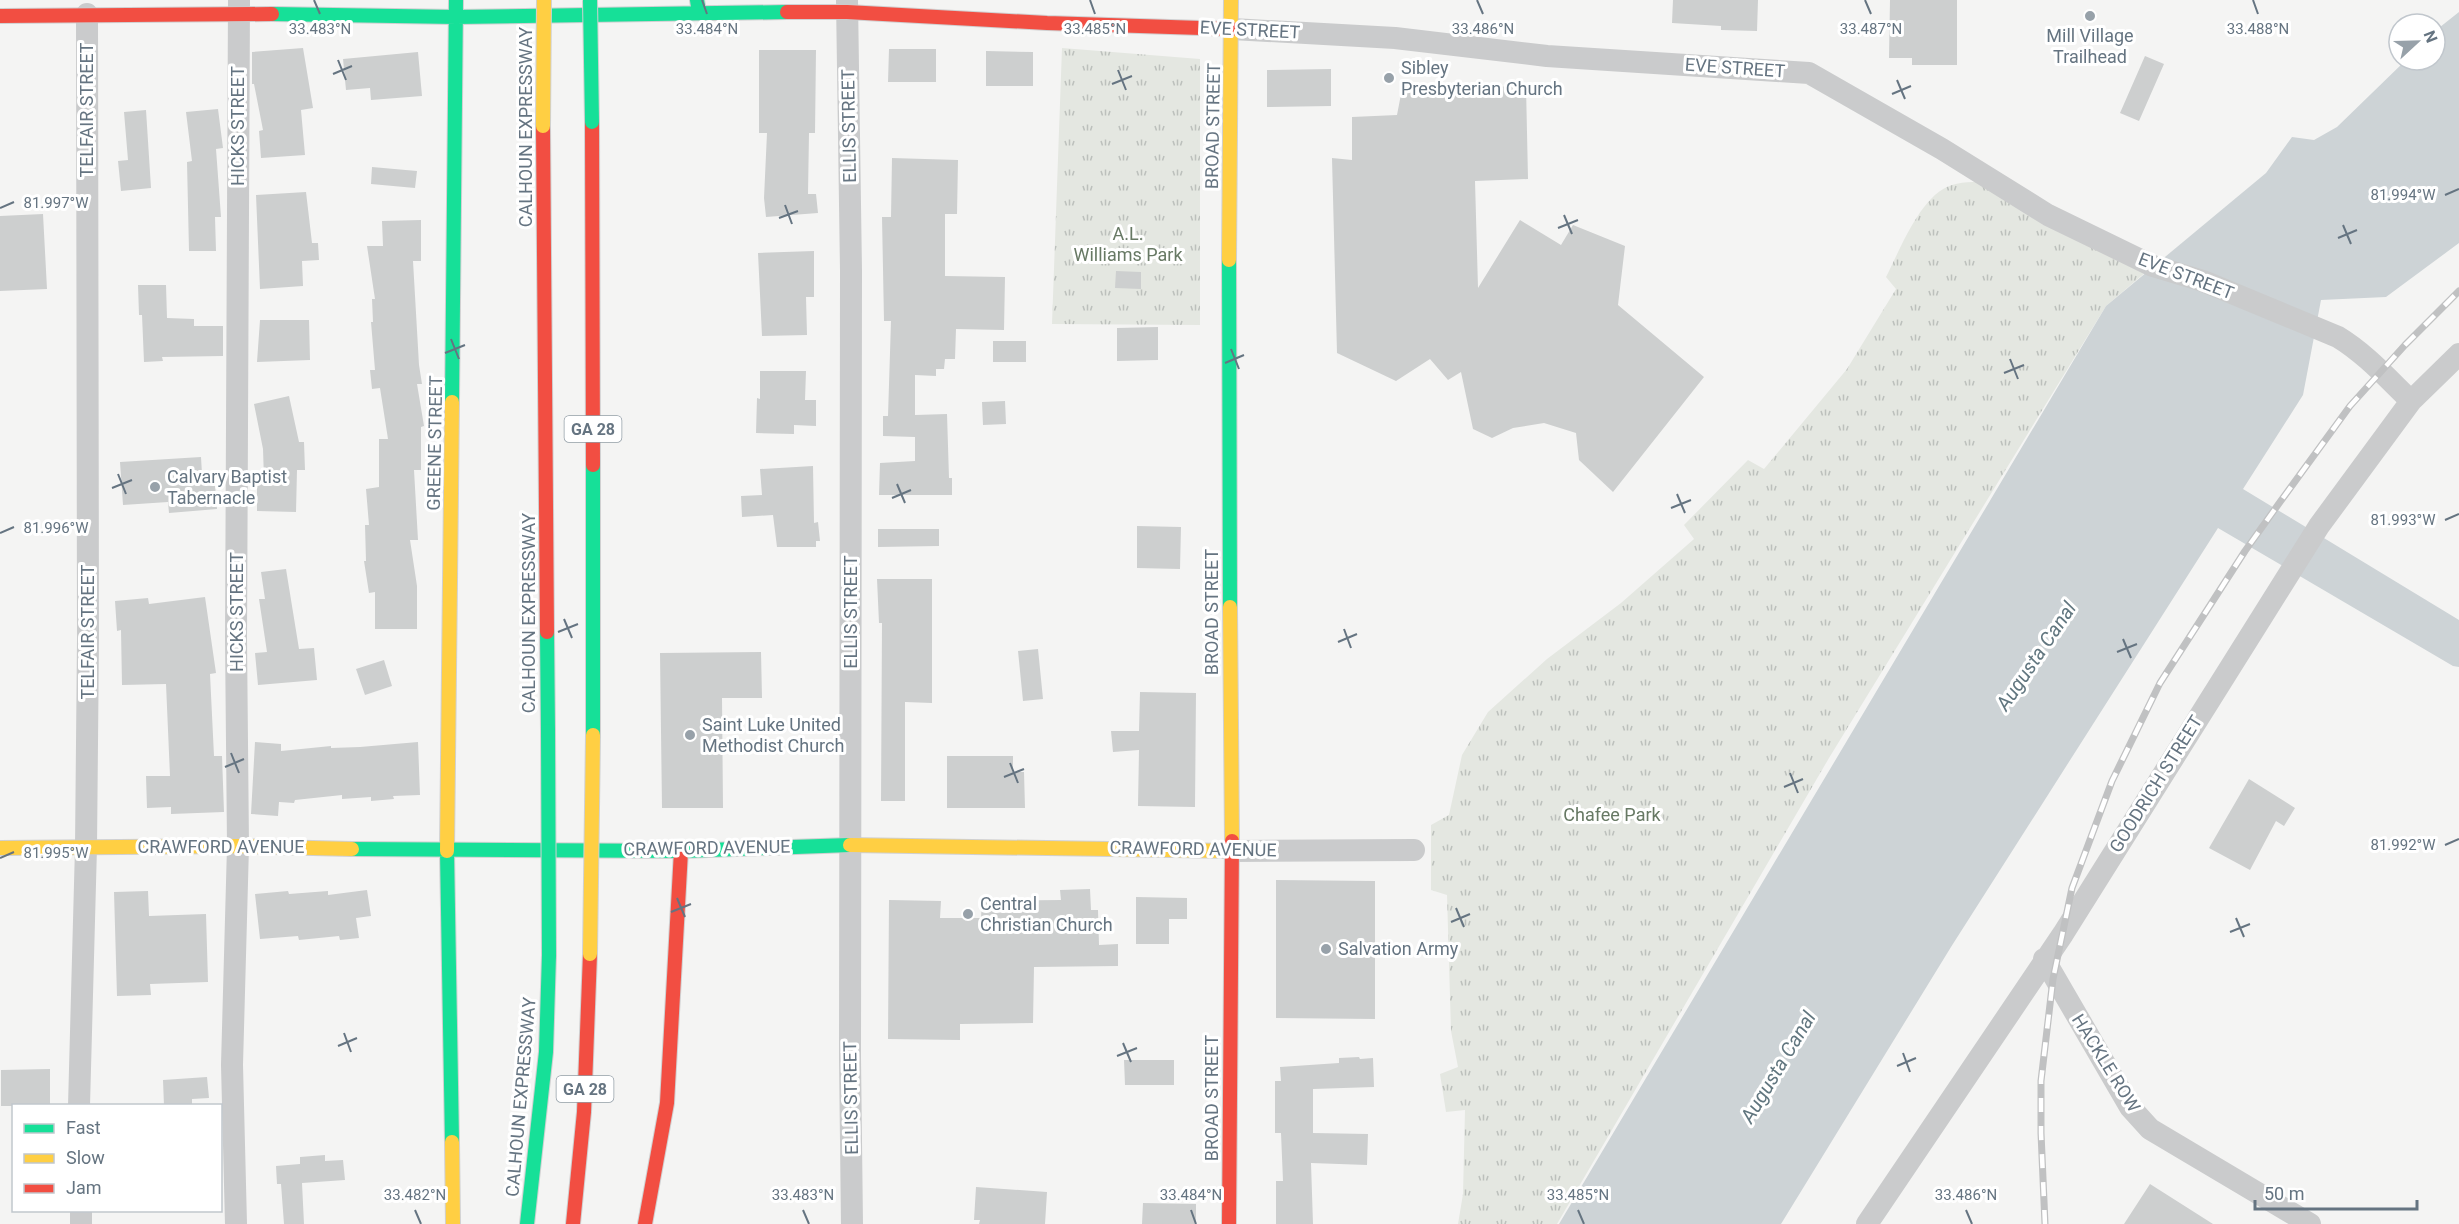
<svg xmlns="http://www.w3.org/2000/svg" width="2459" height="1224" font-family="Roboto,sans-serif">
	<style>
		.park { fill: url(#park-tufts) }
		.water { fill: #cdd3d6 }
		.building { fill: #cdcfcf }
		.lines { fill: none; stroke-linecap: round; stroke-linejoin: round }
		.fast-casing { stroke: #d0d0d1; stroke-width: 16 }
		.slow-casing { stroke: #d0d0d1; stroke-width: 16 }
		.jam-casing { stroke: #d0d0d1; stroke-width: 16 }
		.street { stroke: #cacbcc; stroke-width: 22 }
		.fast { stroke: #16e098; stroke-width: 14 }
		.slow { stroke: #ffcf43; stroke-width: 14 }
		.jam { stroke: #f24e42; stroke-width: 14 }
		.rail-casing { stroke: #c0c1c2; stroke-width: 7 }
		.rail { stroke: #fff; stroke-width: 4.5; stroke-dasharray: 14; stroke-linecap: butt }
		.fast-bridge-casing { stroke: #d0d1d1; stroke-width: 16; stroke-linecap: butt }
		.slow-bridge-casing { stroke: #d0d1d1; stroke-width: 16; stroke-linecap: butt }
		.fast-bridge { stroke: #16e098; stroke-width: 14 }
		.slow-bridge { stroke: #ffcf43; stroke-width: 14 }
		.ticks { fill: none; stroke: #657481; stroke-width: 2 }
		.poi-dot { fill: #97a1a9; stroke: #fff; stroke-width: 2 }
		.labels { text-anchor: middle; stroke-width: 6; stroke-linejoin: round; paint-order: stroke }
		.shield { fill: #fff; stroke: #939ea7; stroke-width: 1.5 }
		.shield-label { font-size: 16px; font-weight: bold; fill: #657481 }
		.street-label { font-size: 18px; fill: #657481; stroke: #fff }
		.poi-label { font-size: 18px; fill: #657481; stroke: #fff; text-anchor: start }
		.park-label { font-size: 18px; fill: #677964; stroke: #fff }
		.water-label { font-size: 20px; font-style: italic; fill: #61767f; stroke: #fff }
		.ticks-label { font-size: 15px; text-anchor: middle; fill: #657481; stroke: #fff; stroke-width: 6; stroke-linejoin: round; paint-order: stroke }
	</style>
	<defs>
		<pattern id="park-tufts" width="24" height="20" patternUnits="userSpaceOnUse" patternTransform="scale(1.5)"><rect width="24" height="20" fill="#e4e7e1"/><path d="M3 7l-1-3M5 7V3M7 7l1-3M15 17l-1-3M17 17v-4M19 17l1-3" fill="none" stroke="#bcc0bc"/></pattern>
	</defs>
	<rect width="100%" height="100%" fill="#f4f4f3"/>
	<path class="park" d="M1062,48L1200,59V325L1052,324Z
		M1994,181L2153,266L2106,306L1829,758L1557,1224H1458L1463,1194L1465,1110L1446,1112L1440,1074L1458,1067L1451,1031L1447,895L1431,890V825L1449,815L1462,755L1488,712L1547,659L1621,603L1694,539L1684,525L1748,460L1764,469L1847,369L1896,289L1886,277C1900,250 1921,194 1952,185C1965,181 1980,182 1994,181Z"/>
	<path class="water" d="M2459,12V243L2386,297L2321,300L2303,395L2243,489L2459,620V667L2453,666L2218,528L1951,947L1781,1224H1559L2106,306L2266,173L2292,137L2314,140L2337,127L2406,60H2435V31Z"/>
	<path class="building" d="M1673,0H1758L1757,31L1721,30V26L1672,23Z
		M1890,0H1957V65H1912V58H1889Z
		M303,48L313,108L301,110L305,155L261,158L259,131L263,130L254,84H252V52Z
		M889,49H936V82H888Z
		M759,50H816L815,133H809L808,194H816L818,213L766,217L764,198L767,133H759Z
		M986,51L1033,52V86H986Z
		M418,52L422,96L371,100L370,88L346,90L343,59Z
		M2145,56L2164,64L2139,121L2120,113Z
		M1331,69V106L1267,107V70Z
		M1526,86L1528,179L1475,181L1478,288L1520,220L1561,245L1573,225L1625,246L1618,305L1704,377L1613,492L1579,460L1576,433L1544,423L1513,428L1492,438L1473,429L1461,372L1448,380L1430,359L1396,381L1337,353L1332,158L1352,160V117L1397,115L1402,89Z
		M218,109L223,148L216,149L221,217H215L216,251H189L187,162L192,161L186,112Z
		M146,110L151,188L121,191L118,161L128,160L124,112Z
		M892,158L958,160L957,214H945V276L1005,277L1004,330L956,329L955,359H945L944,369H936V376L915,375V415L947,414L949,478H952V495H879L880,463L915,461V437L883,436V416H888L891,321H884L882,217H891Z
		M372,167L417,171L415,188L371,184Z
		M306,192L312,243H318L319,260L302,261L303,286L260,289L256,195Z
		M43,214L47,289L0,291V216Z
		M421,220V261H413L419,365L422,384H417L424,426L421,427V470H414L418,540H410L417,586V629H375V592L369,593L364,561H366L365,525H369L366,489L379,487V439H388L380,388L372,389L370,370H375L371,322H373L372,299H375L367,246H383L382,221Z
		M814,251V297H806L807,335L762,336L758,253Z
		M1116,271L1141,272V289L1115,288Z
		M138,285H166L167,318L194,319V326H223V356L162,357L163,361L144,362L142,315H139Z
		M260,320H309L310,360L257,362Z
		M1158,327V360L1117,361V328Z
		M993,341H1026V362H993Z
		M760,371H806L805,400H816V426L794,425V434L756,433L757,398L760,399Z
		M289,396L299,442H304L305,470H297L296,512L257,511V479H264L263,449L254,404Z
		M1005,401L1006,424L983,425L982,402Z
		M201,457L202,474L214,473L217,509L169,513L168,502L123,505L120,462Z
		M813,466L814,523L818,522L820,541H816V547H777L773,515L742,517L741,496L762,495L760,469Z
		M1137,526L1181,527L1180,569L1137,568Z
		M878,529H939V546L878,547Z
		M286,569L299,649L314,648L317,680L258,685L255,653L267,652L259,599H265L261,572Z
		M877,579H932V703L905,702V801H881L882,623H879Z
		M205,597L216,673L210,674L214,756H222L224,812L171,814V807L147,808L146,776H170L166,684L122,685L121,630L117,631L115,601L148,598L149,604Z
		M1038,649L1043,699L1023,701L1018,651Z
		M761,652L762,698H722L723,808H662L660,653Z
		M384,660L392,686L365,695L356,669Z
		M1140,692L1196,693L1195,807L1138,806L1139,750L1113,752L1111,731H1139Z
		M255,742L281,744V751L331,746V748L360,747L418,742L420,795L393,796L394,799L371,801V797L342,799V795L295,800L294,803L279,802L278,816L251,814Z
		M947,756H1013V772H1024L1025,808H947Z
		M2249,779L2295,808L2284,826L2276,821L2250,870L2209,848Z
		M1276,880L1375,881V1019L1276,1018Z
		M1090,889L1091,910H1098L1099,945L1118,944V966L1034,967L1033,1023L960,1024V1040L888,1039L889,900L941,901L940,918H981L982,901L1061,900L1060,890Z
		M367,890L371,916L356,918L359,938L340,940L339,936L299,940L298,936L260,939L255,894L288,891L289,894L328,891V895Z
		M148,891L149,916L206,914L208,982L150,984L151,995L117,996L114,892Z
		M1136,897L1187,898V919H1169V944H1136Z
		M1359,1057L1360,1059L1373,1058L1374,1087L1313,1089V1133L1368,1134L1367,1165L1311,1163L1313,1224H1276V1181H1283L1281,1133H1275V1081H1281L1280,1067L1339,1063V1058Z
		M1124,1060H1174V1085H1125Z
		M50,1069V1106H1V1070Z
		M207,1077L209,1098L192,1099V1106H164L163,1080Z
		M325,1155V1161L343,1160L345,1180L302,1183L304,1224H284L281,1184H277L276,1166L300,1164V1157Z
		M2150,1184L2213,1224H2124Z
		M976,1187L1047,1192L1045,1224H979L980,1220H974Z
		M1143,1203L1196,1204V1224H1142Z"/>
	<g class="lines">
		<g class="fast-casing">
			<path id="fast" d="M697,0L699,12
				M272,14L456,17L787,12
				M1229,260L1230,607
				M452,402L456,0
				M593,465V735
				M547,632L548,731
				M352,849L681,851L850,845
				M447,851L452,1142
				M527,1224L546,1052L549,955"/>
		</g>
		<g class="slow-casing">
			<path id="slow" d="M1229,260L1231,0
				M1230,607L1232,841
				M850,845L1232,851
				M0,848L238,846L352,849
				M447,851L452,402
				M452,1142L453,1224"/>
		</g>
		<g class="jam-casing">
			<path id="jam" d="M787,12H847L1047,23L1232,29
				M0,16L272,14
				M592,122L593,465
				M543,126L547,632
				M573,1224L584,1112L590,954
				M645,1224L667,1103L681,851
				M1229,1224L1232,841"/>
		</g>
		<path class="street" d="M847,0L851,271L850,1058L852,1224
			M1232,29L1395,38L1547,56L1809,73L1942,149L2048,215L2153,266L2203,281L2338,337C2366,354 2388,379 2411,401
			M1232,851L1414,850
			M2044,959L2130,1107L2150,1129L2310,1224
			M79,1106L86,847L88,639L87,14
			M81,1210V1224
			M236,1224L232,1065L238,846L236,639L239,0
			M1867,1224L2063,934L2319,526L2411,401L2459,354"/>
		<use href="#fast" class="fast"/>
		<use href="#slow" class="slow"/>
		<use href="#jam" class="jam"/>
		<g class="rail-casing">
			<path id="rail" d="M2045,1224L2041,1133V1081L2053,979L2072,888L2112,781L2160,683L2245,551L2280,502L2350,406L2405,345L2459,291"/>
		</g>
		<use href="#rail" class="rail"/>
		<g class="fast-bridge-casing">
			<path id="fast-bridge" d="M590,0L592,122
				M548,731L549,955"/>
		</g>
		<g class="slow-bridge-casing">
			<path id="slow-bridge" d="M543,126L544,0
				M590,954L593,735"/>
		</g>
		<use href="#fast-bridge" class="fast-bridge"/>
		<use href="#slow-bridge" class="slow-bridge"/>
	</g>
	<path class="ticks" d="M314,0L320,14M702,0L707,14M1090,0L1095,14M1477,0L1483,14M1865,0L1871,14M2253,0L2258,14M338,60L346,80M1118,70L1126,90M333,74L352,66M1897,80L1905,99M1112,84L1132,76M1892,94L1911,86M2445,195L2459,189M785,205L792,224M0,208L14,202M1564,215L1572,234M779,218L798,211M2343,225L2351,244M1558,228L1578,220M2338,238L2357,230M451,339L459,359M1231,349L1239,369M445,353L465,345M2010,359L2018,379M1225,363L1244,355M2004,373L2024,365M118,474L126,494M897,484L905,503M112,488L132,480M1677,494L1685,513M892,498L911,490M1671,508L1691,500M2445,520L2459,514M0,533L14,527M564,619L572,638M1344,629L1351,648M558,632L578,624M2123,639L2131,658M1338,642L1357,634M2117,652L2137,644M231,753L239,773M1010,763L1018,783M225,767L244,759M1790,773L1798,793M1004,777L1024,769M1784,787L1803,779M2445,845L2459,839M0,858L14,852M677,898L685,917M1456,908L1464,927M671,912L691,904M2236,918L2244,937M1451,922L1470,914M2230,932L2250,924M344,1033L351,1052M1123,1043L1131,1062M338,1046L357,1038M1903,1053L1910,1072M1117,1056L1137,1048M1897,1066L1916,1058M415,1210L421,1224M803,1210L809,1224M1191,1210L1196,1224M1578,1210L1584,1224M1966,1210L1972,1224"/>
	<g class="poi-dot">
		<circle cx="2090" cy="16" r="6"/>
		<circle cx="1389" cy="78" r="6"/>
		<circle cx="155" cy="487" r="6"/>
		<circle cx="690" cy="735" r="6"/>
		<circle cx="968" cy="914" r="6"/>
		<circle cx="1326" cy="949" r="6"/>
	</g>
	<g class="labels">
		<g class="shield">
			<rect x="564.5" y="416" width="57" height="26" rx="4.5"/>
			<rect x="556.5" y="1076" width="57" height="26" rx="4.5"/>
		</g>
		<g class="shield-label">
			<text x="593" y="435">GA 28</text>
			<text x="585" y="1095">GA 28</text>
		</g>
		<g class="street-label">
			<text transform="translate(1250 30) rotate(3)" y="6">EVE STREET</text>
			<text transform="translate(1735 68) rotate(4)" y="6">EVE STREET</text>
			<text transform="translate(87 110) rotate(-90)" y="6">TELFAIR STREET</text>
			<text transform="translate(238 126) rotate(-90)" y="6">HICKS STREET</text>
			<text transform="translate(849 126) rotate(-91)" y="6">ELLIS STREET</text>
			<text transform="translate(1213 126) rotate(-89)" y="6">BROAD STREET</text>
			<text transform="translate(526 127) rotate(-90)" y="6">CALHOUN EXPRESSWAY</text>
			<text transform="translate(2186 276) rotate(21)" y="6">EVE STREET</text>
			<text transform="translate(435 443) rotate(-89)" y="6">GREENE STREET</text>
			<text transform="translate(237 612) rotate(-90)" y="6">HICKS STREET</text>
			<text transform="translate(851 612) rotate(-90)" y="6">ELLIS STREET</text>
			<text transform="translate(1212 612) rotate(-90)" y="6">BROAD STREET</text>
			<text transform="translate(529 613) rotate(-90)" y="6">CALHOUN EXPRESSWAY</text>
			<text transform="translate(88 632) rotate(-90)" y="6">TELFAIR STREET</text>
			<text transform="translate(2156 784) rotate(-58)" y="6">GOODRICH STREET</text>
			<text x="221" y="853">CRAWFORD AVENUE</text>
			<text transform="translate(707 848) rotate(-1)" y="6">CRAWFORD AVENUE</text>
			<text transform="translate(1193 849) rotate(1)" y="6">CRAWFORD AVENUE</text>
			<text transform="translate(2106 1063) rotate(58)" y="6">HACKLE ROW</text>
			<text transform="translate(521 1097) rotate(-85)" y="6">CALHOUN EXPRESSWAY</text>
			<text transform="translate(851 1098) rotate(-91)" y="6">ELLIS STREET</text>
			<text transform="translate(1212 1098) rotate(-90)" y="6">BROAD STREET</text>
		</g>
		<g class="poi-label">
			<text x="2090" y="42" text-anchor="middle">Mill Village<tspan x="2090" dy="21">Trailhead</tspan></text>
			<text x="1401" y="74">Sibley<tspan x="1401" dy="21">Presbyterian Church</tspan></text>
			<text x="167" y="483">Calvary Baptist<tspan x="167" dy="21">Tabernacle</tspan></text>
			<text x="702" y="731">Saint Luke United<tspan x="702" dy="21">Methodist Church</tspan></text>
			<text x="980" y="910">Central<tspan x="980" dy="21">Christian Church</tspan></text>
			<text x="1338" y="955">Salvation Army</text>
		</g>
		<g class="park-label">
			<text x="1128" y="240">A.L.<tspan x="1128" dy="21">Williams Park</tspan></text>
			<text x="1612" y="821">Chafee Park</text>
		</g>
		<g class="water-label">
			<text transform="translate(2036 656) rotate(-56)" y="7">Augusta Canal</text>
			<text transform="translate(1778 1067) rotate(-59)" y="7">Augusta Canal</text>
		</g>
	</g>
	<g class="ticks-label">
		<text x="320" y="34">33.483°N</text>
		<text x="707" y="34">33.484°N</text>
		<text x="1095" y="34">33.485°N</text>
		<text x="1483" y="34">33.486°N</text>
		<text x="1871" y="34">33.487°N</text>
		<text x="2258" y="34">33.488°N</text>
		<text x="2403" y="200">81.994°W</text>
		<text x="56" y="208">81.997°W</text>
		<text x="2403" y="525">81.993°W</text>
		<text x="56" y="533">81.996°W</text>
		<text x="2403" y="850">81.992°W</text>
		<text x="56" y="858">81.995°W</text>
		<text x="415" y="1200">33.482°N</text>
		<text x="803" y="1200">33.483°N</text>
		<text x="1191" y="1200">33.484°N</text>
		<text x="1578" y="1200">33.485°N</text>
		<text x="1966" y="1200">33.486°N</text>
	</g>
	<rect x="12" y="1104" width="210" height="108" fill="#ffffff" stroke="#c1c7cd" stroke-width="1.5"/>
	<rect x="24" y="1124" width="30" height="9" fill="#16e098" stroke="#c1c7cd" stroke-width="1.5"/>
	<text x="66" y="1134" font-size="18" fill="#657481">Fast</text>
	<rect x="24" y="1154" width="30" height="9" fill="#ffcf43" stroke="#c1c7cd" stroke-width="1.5"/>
	<text x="66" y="1164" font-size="18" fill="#657481">Slow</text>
	<rect x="24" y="1184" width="30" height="9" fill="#f24e42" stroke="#c1c7cd" stroke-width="1.5"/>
	<text x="66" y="1194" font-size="18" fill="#657481">Jam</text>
	<g transform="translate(2417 42) rotate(68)"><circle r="28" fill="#ffffff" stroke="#c1c7cd" stroke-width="1.5"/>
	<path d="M0-4.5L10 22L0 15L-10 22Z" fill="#97a1a9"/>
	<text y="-9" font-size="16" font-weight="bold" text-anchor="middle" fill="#657481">N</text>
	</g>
	<path d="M2255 1200v9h162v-9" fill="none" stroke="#657481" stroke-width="3"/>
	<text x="2264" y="1200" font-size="18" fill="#657481" stroke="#ffffff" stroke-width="4.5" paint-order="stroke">50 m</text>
</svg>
